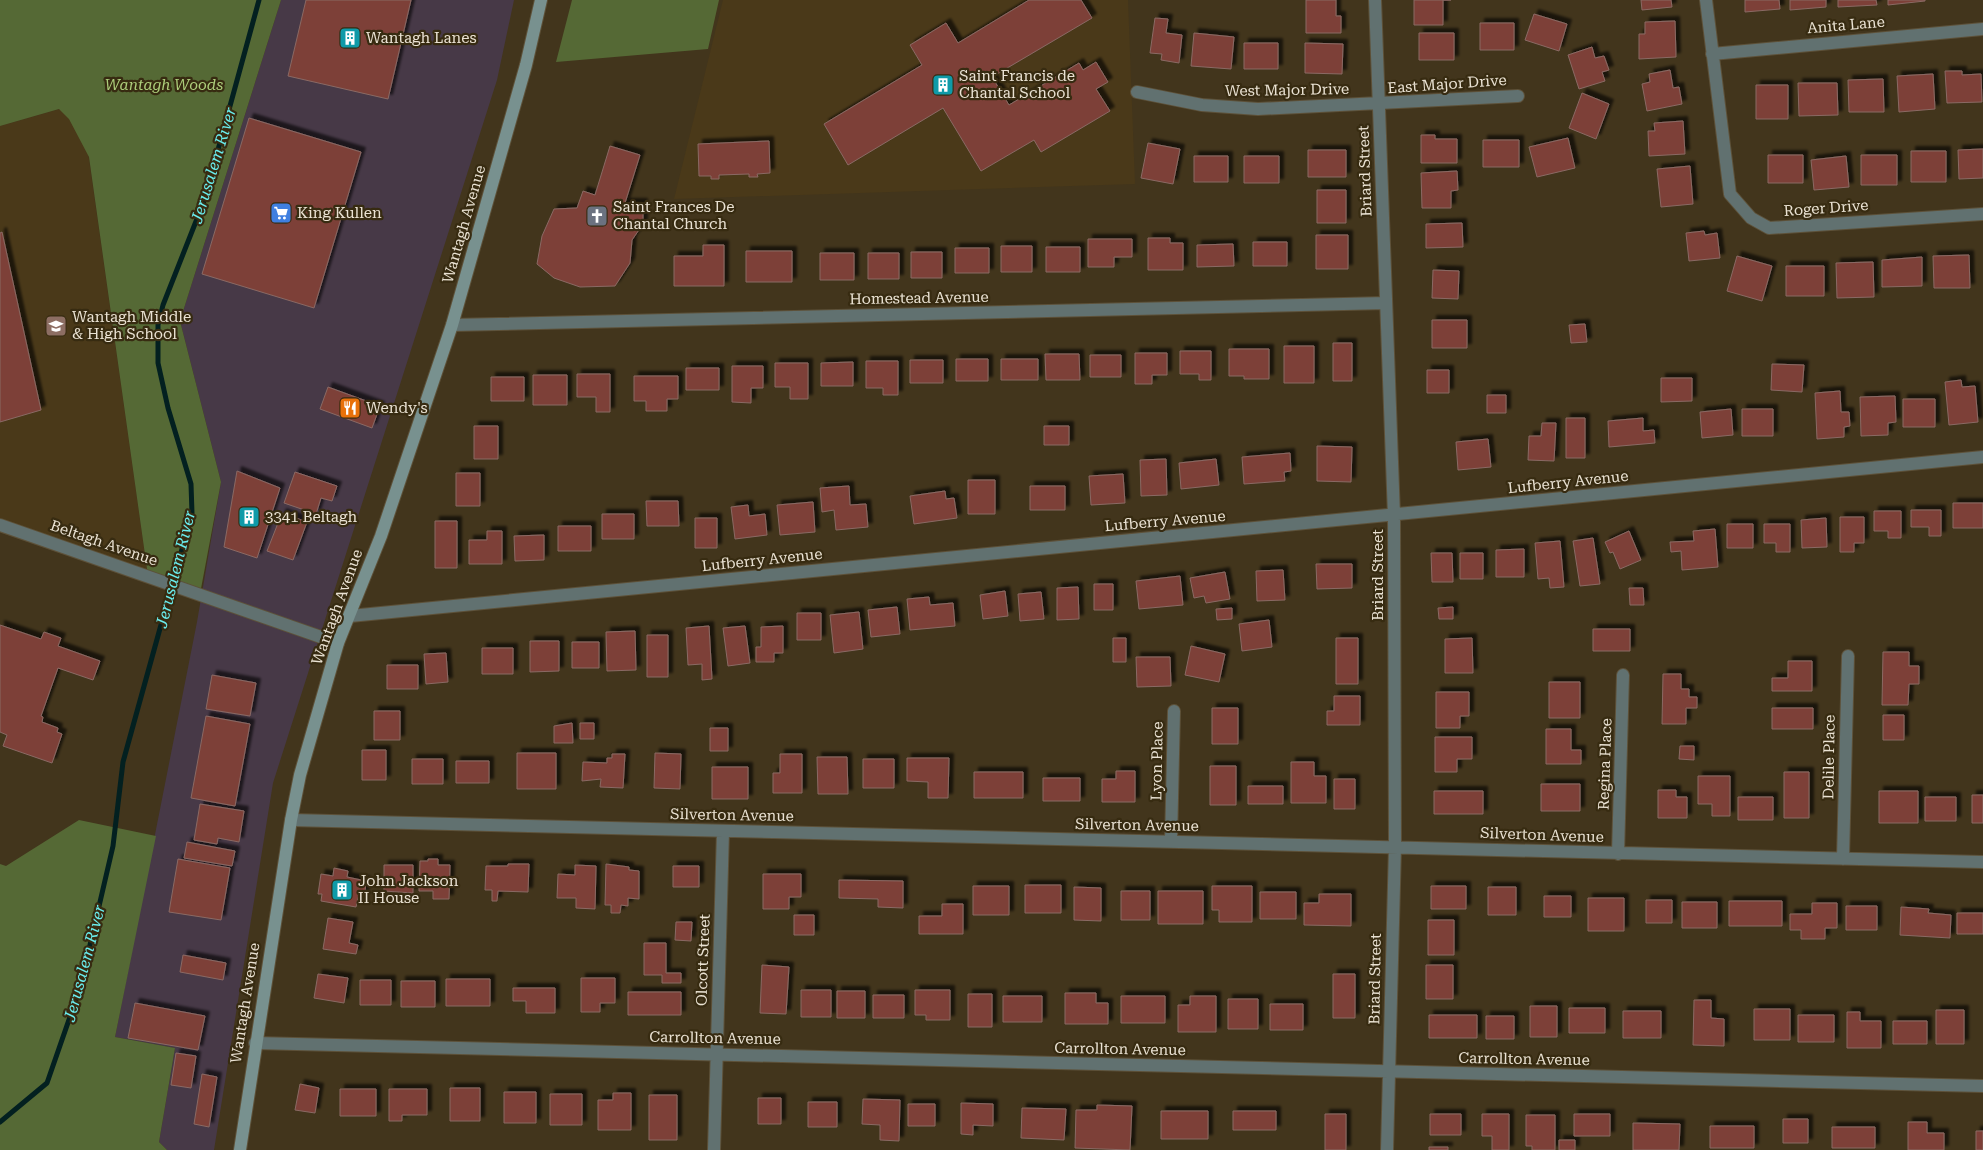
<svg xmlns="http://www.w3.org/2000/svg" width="1983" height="1150" font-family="'Roboto Serif',serif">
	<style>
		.commercial { fill: #473947 }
		.built { fill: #4a3919 }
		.green { fill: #556935 }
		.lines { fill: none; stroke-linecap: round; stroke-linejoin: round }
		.stream { stroke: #032020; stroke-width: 5 }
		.building { fill: #7d4138; stroke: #8a6964; filter: url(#shadow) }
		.minor-casing { stroke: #5d5139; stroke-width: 14 }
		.secondary-casing { stroke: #5d5139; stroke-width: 14 }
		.minor { stroke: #617170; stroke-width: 12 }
		.secondary { stroke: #78918f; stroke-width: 12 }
		.labels { text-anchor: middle; stroke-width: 4.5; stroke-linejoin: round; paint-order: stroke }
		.street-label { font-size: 15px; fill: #eae2d3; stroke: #372b11 }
		.poi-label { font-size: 15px; fill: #eae2d3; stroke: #372b11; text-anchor: start }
		.park-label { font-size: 15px; font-style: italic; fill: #adce7b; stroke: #372b11 }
		.water-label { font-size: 16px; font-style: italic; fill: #6aedee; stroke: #372b11 }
	</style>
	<defs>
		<filter id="shadow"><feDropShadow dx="4.5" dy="-4.5" stdDeviation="1" flood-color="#0009"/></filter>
	</defs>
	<rect width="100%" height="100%" fill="#42351c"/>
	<path class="commercial" d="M281,0H514L497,80L273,783L214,1150H167L159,1142L175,1048L115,1037L197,622L221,482L180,321Z"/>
	<path class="built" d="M723,0H1128L1135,184L674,199Z
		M81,103L148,576L0,525V126Z"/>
	<path class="green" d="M0,0H281L180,321L221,482L200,594L148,576L89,157L69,119L59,109L0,126Z
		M572,0H719L708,49L556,62Z
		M79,820L156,836L115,1037L175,1048L159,1142L167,1150H0V864L6,866Z"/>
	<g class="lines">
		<path class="stream" d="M0,1122L47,1083L80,988L113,846L123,762L192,513L191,484L168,408L158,363V325L163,305L204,201L259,0"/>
	</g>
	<path class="building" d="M306,0H411L388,99L288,76Z
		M1029,0H1081L1092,18L992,77L1009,105L1079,63L1083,70L1096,62L1108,82L1096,89L1110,111L1041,152L1034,140L981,171L943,108L848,165L824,124L922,65L910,45L946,23L958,43Z
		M1306,0H1336V16H1341V33H1306Z
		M1414,0H1451H1443V25H1414Z
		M1641,0H1671L1672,7L1642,10Z
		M1745,0H1779L1780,9L1745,12Z
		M1790,0H1826V7L1790,10Z
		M1838,0H1876L1877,5L1838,7Z
		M1888,0H1925V1L1888,5Z
		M1534,14L1567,24L1559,51L1525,40Z
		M1155,18L1168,19L1166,33L1182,35L1179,63L1161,60L1162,54L1150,53Z
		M1675,21L1676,57L1639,59V34H1645V22Z
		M1480,23H1514V50H1480Z
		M1194,33L1234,37L1231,69L1191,66Z
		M1419,33H1454V60H1419Z
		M1244,43H1278V69H1244Z
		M1305,43L1343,44L1342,74L1305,73Z
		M1592,47L1595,58L1604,56L1609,70L1602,72L1605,81L1579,89L1568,55Z
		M1670,70L1673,88L1679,87L1682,104L1647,111L1642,84L1650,82L1649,74Z
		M1945,71H1962V75L1981,74L1982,102L1947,103Z
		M1933,74L1935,109L1899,112L1897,76Z
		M1883,79L1884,112H1849L1848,80Z
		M1798,83H1837L1838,115L1799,116Z
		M1756,85H1788V119H1756Z
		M1582,93L1609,104L1596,139L1569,128Z
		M249,118L361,152L314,308L202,274Z
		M1683,121L1685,154L1649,156L1648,131H1655L1654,123Z
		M1421,135H1435V139H1457V163H1421Z
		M1568,138L1575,168L1537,177L1529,147Z
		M1483,140H1519V167H1483Z
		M769,141L770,173L757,174L758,177H749V174L719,175V179H711V176H699L698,144Z
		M1148,143L1180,149L1173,184L1141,178Z
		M610,146L640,155L625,203H643V224L632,240L630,263L615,286L580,287L554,278L537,264L542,236L554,209L577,208L583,191L595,195Z
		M1983,149V178L1959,179L1958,150Z
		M1308,150H1346V177H1308Z
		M1911,151H1946V182H1911Z
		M1768,155H1803V183H1768Z
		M1861,155H1897V185H1861Z
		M1194,156H1228V182H1194Z
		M1244,156H1279V183H1244Z
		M1846,156L1849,187L1814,190L1811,160Z
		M1690,166L1693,204L1661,207L1657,169Z
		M1457,171L1458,190L1451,191V208H1422L1421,173Z
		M1317,190H1346V223H1317Z
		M1462,223L1463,247L1426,248V224Z
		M1704,231L1705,235L1717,233L1720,258L1689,261L1686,233Z
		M2,232L41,410L0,422V233Z
		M1316,235H1348V269H1316Z
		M1148,238H1170V243H1183V270H1148Z
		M1088,239H1132V257H1114V267H1088Z
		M1253,242H1287V266H1253Z
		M1233,244L1234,266L1197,267V245Z
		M703,245H724V286H674V256H703Z
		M1001,246H1032V272H1001Z
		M1046,247H1080V272H1046Z
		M955,248H989V273H955Z
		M746,251H792V282H746Z
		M911,252H942V278H911Z
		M820,253H854V280H820Z
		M868,253H899V279H868Z
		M1969,255L1970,288H1934L1933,256Z
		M1737,256L1772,266L1762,301L1727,291Z
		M1922,257V286L1882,287V260Z
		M1873,262L1874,297L1837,298L1836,263Z
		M1786,266H1824V296H1786Z
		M1433,270L1459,271L1458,299L1432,298Z
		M1432,320H1467V348H1432Z
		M1585,324L1587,342L1571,343L1569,325Z
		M1333,343H1352V381H1333Z
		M1284,346H1314V383H1284Z
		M1229,349H1269V379H1244V376H1229Z
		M1180,351H1211V380H1199V374H1180Z
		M1135,353H1167V375H1152V384H1135Z
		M1045,354H1079L1080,380H1046Z
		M1090,355H1121V377H1090Z
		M956,359H988V381H956Z
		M1001,359H1038V380H1001Z
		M910,360H943V383H910Z
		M866,361H898V395H883V388H866Z
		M853,362V386H821V363Z
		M775,363H808V399H790V387H775Z
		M1772,364L1804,365L1802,392L1771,390Z
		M732,366H763V388H751V403L732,402Z
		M686,368H719V390H686Z
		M1427,370H1449V393H1427Z
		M577,374H610V412H596V397H577Z
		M533,375H567V405H533Z
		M634,376H678V399H667V411H646V401H634Z
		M491,377H524V401H491Z
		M1661,378H1692V401L1661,402Z
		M1961,380L1962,387L1975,386L1978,422L1949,425L1945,382Z
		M328,387L380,406L372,428L320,409Z
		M1840,391L1841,412H1849L1850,426L1844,427V437L1817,439L1815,393Z
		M1487,395H1506V413H1487Z
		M1895,396L1896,422L1888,423V435L1861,436L1860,397Z
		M1903,399H1935V427H1903Z
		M1731,409L1733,435L1702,438L1700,412Z
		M1742,409H1773V436H1742Z
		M1566,418H1585V458H1566Z
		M1643,418V431L1654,430L1655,443L1609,447L1608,421Z
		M1542,423H1556L1554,461L1528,460L1529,436H1541Z
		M474,426H498V459H474Z
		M1044,426H1069V445H1044Z
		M1488,439L1491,467L1458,470L1456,442Z
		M1317,446L1352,447L1351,482L1317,481Z
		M1290,453L1291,471L1284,472L1285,481L1244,484L1242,457Z
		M1166,459L1167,495L1141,496L1140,460Z
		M1216,459L1219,485L1181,489L1179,463Z
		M237,471L280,488L257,558L224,547Z
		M295,472L337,486L332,501L321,498L316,514L284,503Z
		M456,473H480V506H456Z
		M1123,474L1125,503L1091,505L1089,476Z
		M968,480H995V514H968Z
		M849,486L850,505L866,504L868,527L836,530L834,510L822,512L820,488Z
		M1030,486H1065V510H1030Z
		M945,491L946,499L954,498L957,518L914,524L910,496Z
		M646,501H678L679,526H647Z
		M813,502L815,532L780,535L777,505Z
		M1953,503H1983V528H1953Z
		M748,505L749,516L765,514L767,535L735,539L731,507Z
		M1911,510H1941V536H1929V527H1911Z
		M1874,511H1901V538H1888V531H1874Z
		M282,513L307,522L293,560L267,551Z
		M602,514H634V539H602Z
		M1840,517H1864V543H1854V552H1840Z
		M695,518H717V548H695Z
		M1826,518L1827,547L1802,548L1801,520Z
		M435,521H457V568H435Z
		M1727,524H1753V548H1727Z
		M1764,524H1790V552H1776V543H1764Z
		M558,526H591V551H558Z
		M1715,529L1718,567L1682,570L1681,551L1671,552L1670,542L1694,541L1693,531Z
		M487,531H502V564H469V540H487Z
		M1629,531L1641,560L1620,569L1613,552L1610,553L1605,542Z
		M544,535V560L515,561L514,536Z
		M1593,538L1600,584L1580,586L1573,541Z
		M1560,541L1564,587L1550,588L1549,578L1538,579L1535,543Z
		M1524,549V577H1496V550Z
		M1431,553H1452L1453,582H1432Z
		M1460,553H1483V579H1460Z
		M1316,564H1352V588L1317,589Z
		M1283,570L1285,600L1257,601L1256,571Z
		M1225,572L1230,599L1206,603L1204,596L1194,598L1190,578Z
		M1180,576L1183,605L1139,609L1136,581Z
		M1094,584H1113V610H1094Z
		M1078,587L1079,619L1057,620V588Z
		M1629,588H1643L1644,605H1630Z
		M1005,591L1008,616L983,619L980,595Z
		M1041,592L1044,619L1020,621L1018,594Z
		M929,597L930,605L953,603L955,626L910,630L907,599Z
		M897,607L900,634L871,637L868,610Z
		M1453,607V619H1439L1438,608Z
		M1232,608V619L1217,620L1216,609Z
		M859,612L863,649L834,653L830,615Z
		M797,613H821V640H797Z
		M1269,620L1272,647L1242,651L1239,624Z
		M0,625L41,639L44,632L61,638L58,646L100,661L93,680L58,668L41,716L43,717L42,722L58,728L57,732L62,734L52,763L3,746L7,735L0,732Z
		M709,626L712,679L702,680V664L688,665L686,628Z
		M745,626L750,663L728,666L723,628Z
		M783,626V653H774V662H756V647H761V627Z
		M1593,629H1630V651H1593Z
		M635,631L636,670L607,671L606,632Z
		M647,635H668V677H647Z
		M1113,638H1126V662H1113Z
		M1336,638H1358V684H1336Z
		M1472,638L1473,673H1445V639Z
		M530,641H559V671L530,672Z
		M572,642H599V668H572Z
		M1191,646L1225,654L1219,682L1185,675Z
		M482,648H513V674H482Z
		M1883,652H1909V666H1919V684H1909L1908,705H1882Z
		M446,653L448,682L426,684L424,654Z
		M1136,657H1170L1171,686L1137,687Z
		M1788,661H1812V691H1772V678H1788Z
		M387,665H418V689H387Z
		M1663,674H1681V689H1689V697H1697V708H1686V724H1662Z
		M212,675L256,683L250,716L206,709Z
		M1549,682H1580V718H1549Z
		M1436,692H1469V716H1460V728H1436Z
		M1334,696H1360V725H1327V711H1334Z
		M1212,708H1238V744H1212Z
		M1772,708H1813V729H1772Z
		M374,711H400V740H374Z
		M1883,715H1904V740H1883Z
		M206,716L250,724L235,806L191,798Z
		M572,723L573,743H554V726Z
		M580,723H594V739H580Z
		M710,728H728V751H710Z
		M1546,729H1571V750H1581V764H1546Z
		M1435,737H1472V759H1457V772H1435Z
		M1680,746H1694V760L1679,759Z
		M362,750H386V780H362Z
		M517,753H556V789H517Z
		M655,753L681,754L680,789L654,788Z
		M612,754H625L623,788L600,787L601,779L582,781L583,762L607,763V758H612Z
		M780,754H802V793H773V773H780Z
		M817,757H847L848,794H818Z
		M907,758H949L948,798H928V782L907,781Z
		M412,759H443V784H412Z
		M863,759H894V788H863Z
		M456,761H489V783H456Z
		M1291,762H1314V776H1326V803H1291Z
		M1210,766H1236V805H1210Z
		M712,767H748V799H712Z
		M1116,771H1135V802H1102V779H1116Z
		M974,772H1023V798H974Z
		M1784,772H1809V818H1784Z
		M1698,776H1730V816H1712V804H1698Z
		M1043,778H1080V801H1043Z
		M1334,779H1355V809H1334Z
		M1541,784H1580V811H1541Z
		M1248,786H1283V804H1248Z
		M1658,790H1676V797H1687V818H1658Z
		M1434,791H1483V814H1434Z
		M1879,791H1918V823H1879Z
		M1972,795H1983V823H1972Z
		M1738,797H1773V820H1738Z
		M1925,797H1956V821H1925Z
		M200,804L244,811L239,842L218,838L217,844L194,840Z
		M187,842L235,851L232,866L184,858Z
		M178,859L230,868L221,920L169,912Z
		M428,859H438V865H450L449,899H433V891H419L420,861H428Z
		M508,864H529L528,892L498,891L497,901H492V890H485L486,866H508Z
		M606,864L629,867V870L639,871V899L628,898V906L621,905L620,913H611V905H605Z
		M384,865H413V893L384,891Z
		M575,865L596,866L595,909L576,908V898H557L558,874L575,875Z
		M673,866H699V887H673Z
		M334,868L348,871L347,877L366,881L365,892L363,895L359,894L356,907L321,901L322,894H318L321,874L333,876Z
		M763,874H801V897H789V909H763Z
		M839,880L903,881V908L878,907V899L839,898Z
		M1025,885H1061V913H1025Z
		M973,886H1009V915H973Z
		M1212,886H1252V922H1219V910H1212Z
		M1431,886H1466V909H1431Z
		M1074,887L1101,888V921L1074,920Z
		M1488,887H1516V915H1488Z
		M1121,891H1150V920H1121Z
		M1158,891H1203V924H1158Z
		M1260,892H1296V919H1260Z
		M1319,894H1351V926L1304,925V903H1319Z
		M1544,896H1571V917H1544Z
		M1588,898H1624V931H1588Z
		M1646,900H1672V923H1646Z
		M1729,901H1782V926H1729Z
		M1682,902H1717V928H1682Z
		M1812,903H1837V928H1825V939H1801V930H1790V914H1812Z
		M942,904H963V934H919V916H942Z
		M1846,906H1877V930H1846Z
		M1901,907L1929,909L1928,913L1951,915L1950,938L1900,935Z
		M1957,913H1983V934H1957Z
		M794,915H814V935H794Z
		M328,918L353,922L349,943L358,945L356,954L323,949Z
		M1428,920H1454V955H1428Z
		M676,922H692L691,941L675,940Z
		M644,943H666V973H681V983H662V975H644Z
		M183,955L226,963L223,980L180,972Z
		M762,965L789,967L786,1014L760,1013Z
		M1426,965H1453V999H1426Z
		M318,974L348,978L344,1003L314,998Z
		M1333,974H1355V1018H1333Z
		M581,978H615V1003H600V1012H581Z
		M446,979H490V1006H446Z
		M360,980H391V1005H360Z
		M401,981H435V1007H401Z
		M513,988H555V1013H526V1001H513Z
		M801,990H831V1017H801Z
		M915,990H950V1020H926V1015H915Z
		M837,991H865V1018H837Z
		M628,992H681V1015H628Z
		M1065,993H1096V1003H1108V1024H1065Z
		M968,994H992V1027H968Z
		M873,995H904V1018H873Z
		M1003,996H1042V1022H1003Z
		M1121,996H1165V1023H1121Z
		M1190,996H1216V1032H1178V1005H1190Z
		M1228,999H1258V1029H1228Z
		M1694,1000H1711V1018L1724,1019V1046L1693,1045Z
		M135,1003L205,1016L198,1050L128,1038Z
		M1270,1004H1303V1030H1270Z
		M1530,1006H1557V1037H1530Z
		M1569,1008H1605V1033H1569Z
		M1754,1009H1790V1040H1754Z
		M1936,1010H1964V1044H1936Z
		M1623,1011H1661V1038H1623Z
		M1847,1012H1860V1021H1881V1048H1847Z
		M1429,1015H1477V1038H1429Z
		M1798,1015H1834V1042H1798Z
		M1486,1016H1514V1039H1486Z
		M1893,1021H1927V1044H1893Z
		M176,1053L196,1056L191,1088L171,1085Z
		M202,1074L217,1077L209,1127L194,1124Z
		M300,1084L319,1088L315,1113L295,1110Z
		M450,1088H480V1121H450Z
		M340,1089H376V1116H340Z
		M389,1089H427V1115H402V1121H389Z
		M504,1092H536V1123H504Z
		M613,1093H631V1130H598V1100H613Z
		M550,1094H582V1125H550Z
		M649,1095H677V1140H649Z
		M758,1098H781V1124H758Z
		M863,1099L900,1100L899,1141L880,1140V1125L862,1124Z
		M808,1102H837V1127H808Z
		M961,1103L993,1104V1126L973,1125V1135L961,1134Z
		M908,1104H935V1126H908Z
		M1097,1105L1132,1106L1130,1150L1075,1148L1076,1110H1097Z
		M1022,1108L1066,1109L1064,1140L1021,1138Z
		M1161,1111H1208V1139H1161Z
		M1233,1111H1276V1130H1233Z
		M1325,1114H1346V1150H1325Z
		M1430,1114H1461V1135H1430Z
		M1482,1114H1509V1150H1492V1136H1482Z
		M1574,1114H1610V1136H1574Z
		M1526,1115H1555V1150H1532V1146H1526Z
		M1783,1119H1808V1143H1783Z
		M1908,1122H1927V1133H1944V1150H1908Z
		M1633,1123L1680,1124L1679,1150H1633Z
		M1710,1126H1754V1148H1710Z
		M1832,1127H1875V1148H1832Z
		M1976,1131H1983V1150H1976Z
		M1559,1140H1575V1150H1559Z
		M1429,1147H1448V1150H1429Z"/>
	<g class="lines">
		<g class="minor-casing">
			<path id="minor" d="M1375,0L1394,516L1395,847L1387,1150
				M1706,0L1730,194L1751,218L1769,228L1983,214
				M1712,54L1983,29
				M1137,92L1202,105L1258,109L1518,96
				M452,325L1386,303
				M0,525L338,643
				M350,616L1983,457
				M291,820L1983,862
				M1171,842L1174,711
				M1618,854L1623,675
				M1843,859L1848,656
				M255,1043L1983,1086
				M714,1150L723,831"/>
		</g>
		<g class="secondary-casing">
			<path id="secondary" d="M240,1150L291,820L300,775L338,643L381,536L452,325L526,65L541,0"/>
		</g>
		<use href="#minor" class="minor"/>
		<use href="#secondary" class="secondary"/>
	</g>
	<defs>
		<g id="building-square" transform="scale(1.125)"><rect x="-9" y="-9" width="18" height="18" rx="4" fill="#0f9aa8" stroke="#372b11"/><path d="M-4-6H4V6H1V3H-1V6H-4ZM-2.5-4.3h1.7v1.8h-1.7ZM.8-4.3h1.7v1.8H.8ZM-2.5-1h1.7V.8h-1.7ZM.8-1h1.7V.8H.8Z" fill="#fff"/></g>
		<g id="supermarket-square" transform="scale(1.125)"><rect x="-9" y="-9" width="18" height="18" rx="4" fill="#3f7fe0" stroke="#372b11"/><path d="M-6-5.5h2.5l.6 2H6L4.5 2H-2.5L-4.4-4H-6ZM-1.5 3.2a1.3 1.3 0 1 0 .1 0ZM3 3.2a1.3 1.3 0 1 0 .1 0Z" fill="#fff"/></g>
		<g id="church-square" transform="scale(1.125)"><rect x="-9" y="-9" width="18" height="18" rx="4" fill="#6b7280" stroke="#372b11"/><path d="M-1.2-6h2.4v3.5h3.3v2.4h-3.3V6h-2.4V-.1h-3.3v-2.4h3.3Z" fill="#fff"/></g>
		<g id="school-square" transform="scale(1.125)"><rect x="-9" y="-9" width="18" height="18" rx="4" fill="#8d6e63" stroke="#372b11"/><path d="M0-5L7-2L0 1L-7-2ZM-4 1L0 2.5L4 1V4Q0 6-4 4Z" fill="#fff"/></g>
		<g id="restaurant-square" transform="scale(1.125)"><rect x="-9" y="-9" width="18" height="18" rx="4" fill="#e8710a" stroke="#372b11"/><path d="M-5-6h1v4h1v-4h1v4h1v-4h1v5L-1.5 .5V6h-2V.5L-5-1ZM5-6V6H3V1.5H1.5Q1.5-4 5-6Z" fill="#fff"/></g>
	</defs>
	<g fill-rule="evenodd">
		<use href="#building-square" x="350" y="38"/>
		<use href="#building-square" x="943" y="85"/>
		<use href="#supermarket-square" x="281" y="213"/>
		<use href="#church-square" x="597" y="216"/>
		<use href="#school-square" x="56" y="326"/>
		<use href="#restaurant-square" x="350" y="408"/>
		<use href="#building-square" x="249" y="517"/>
		<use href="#building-square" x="342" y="890"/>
	</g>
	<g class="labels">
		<g class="street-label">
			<text transform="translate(1846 25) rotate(-5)" y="5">Anita Lane</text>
			<text transform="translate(1447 84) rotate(-4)" y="5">East Major Drive</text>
			<text transform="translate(1287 90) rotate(-1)" y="5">West Major Drive</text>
			<text transform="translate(1365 171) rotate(-92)" y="5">Briard Street</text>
			<text transform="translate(1826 208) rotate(-4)" y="5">Roger Drive</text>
			<text transform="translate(464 224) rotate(-74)" y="5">Wantagh Avenue</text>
			<text transform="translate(919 298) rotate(-1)" y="5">Homestead Avenue</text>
			<text transform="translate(1568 482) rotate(-6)" y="5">Lufberry Avenue</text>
			<text transform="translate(1165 521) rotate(-5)" y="5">Lufberry Avenue</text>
			<text transform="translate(104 543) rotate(19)" y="5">Beltagh Avenue</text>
			<text transform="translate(762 560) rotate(-6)" y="5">Lufberry Avenue</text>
			<text transform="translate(1378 575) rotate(-90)" y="5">Briard Street</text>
			<text transform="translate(337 607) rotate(-70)" y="5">Wantagh Avenue</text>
			<text transform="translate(1829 757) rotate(-89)" y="5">Delile Place</text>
			<text transform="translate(1157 761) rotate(-89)" y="5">Lyon Place</text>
			<text transform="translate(1605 764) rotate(-88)" y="5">Regina Place</text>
			<text transform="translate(732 815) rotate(1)" y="5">Silverton Avenue</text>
			<text transform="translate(1137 825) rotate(1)" y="5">Silverton Avenue</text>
			<text transform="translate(1542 835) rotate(2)" y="5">Silverton Avenue</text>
			<text transform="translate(703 960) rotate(-88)" y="5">Olcott Street</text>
			<text transform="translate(1375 979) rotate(-89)" y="5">Briard Street</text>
			<text transform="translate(245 1003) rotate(-81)" y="5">Wantagh Avenue</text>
			<text transform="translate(715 1038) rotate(1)" y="5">Carrollton Avenue</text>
			<text transform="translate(1120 1049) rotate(1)" y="5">Carrollton Avenue</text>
			<text transform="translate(1524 1059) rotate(1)" y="5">Carrollton Avenue</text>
		</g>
		<g class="poi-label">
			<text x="366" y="43">Wantagh Lanes</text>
			<text x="959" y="81">Saint Francis de<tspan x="959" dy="17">Chantal School</tspan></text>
			<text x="613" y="212">Saint Frances De<tspan x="613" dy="17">Chantal Church</tspan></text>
			<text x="297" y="218">King Kullen</text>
			<text x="72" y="322">Wantagh Middle<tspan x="72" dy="17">&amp; High School</tspan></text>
			<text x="366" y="413">Wendy's</text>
			<text x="265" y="522">3341 Beltagh</text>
			<text x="358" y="886">John Jackson<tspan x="358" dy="17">II House</tspan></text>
		</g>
		<g class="park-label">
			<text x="164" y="90">Wantagh Woods</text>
		</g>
		<g class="water-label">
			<text transform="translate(213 165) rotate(-73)" y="6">Jerusalem River</text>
			<text transform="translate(175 569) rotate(-76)" y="6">Jerusalem River</text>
			<text transform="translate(84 963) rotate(-75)" y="6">Jerusalem River</text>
		</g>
	</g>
</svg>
